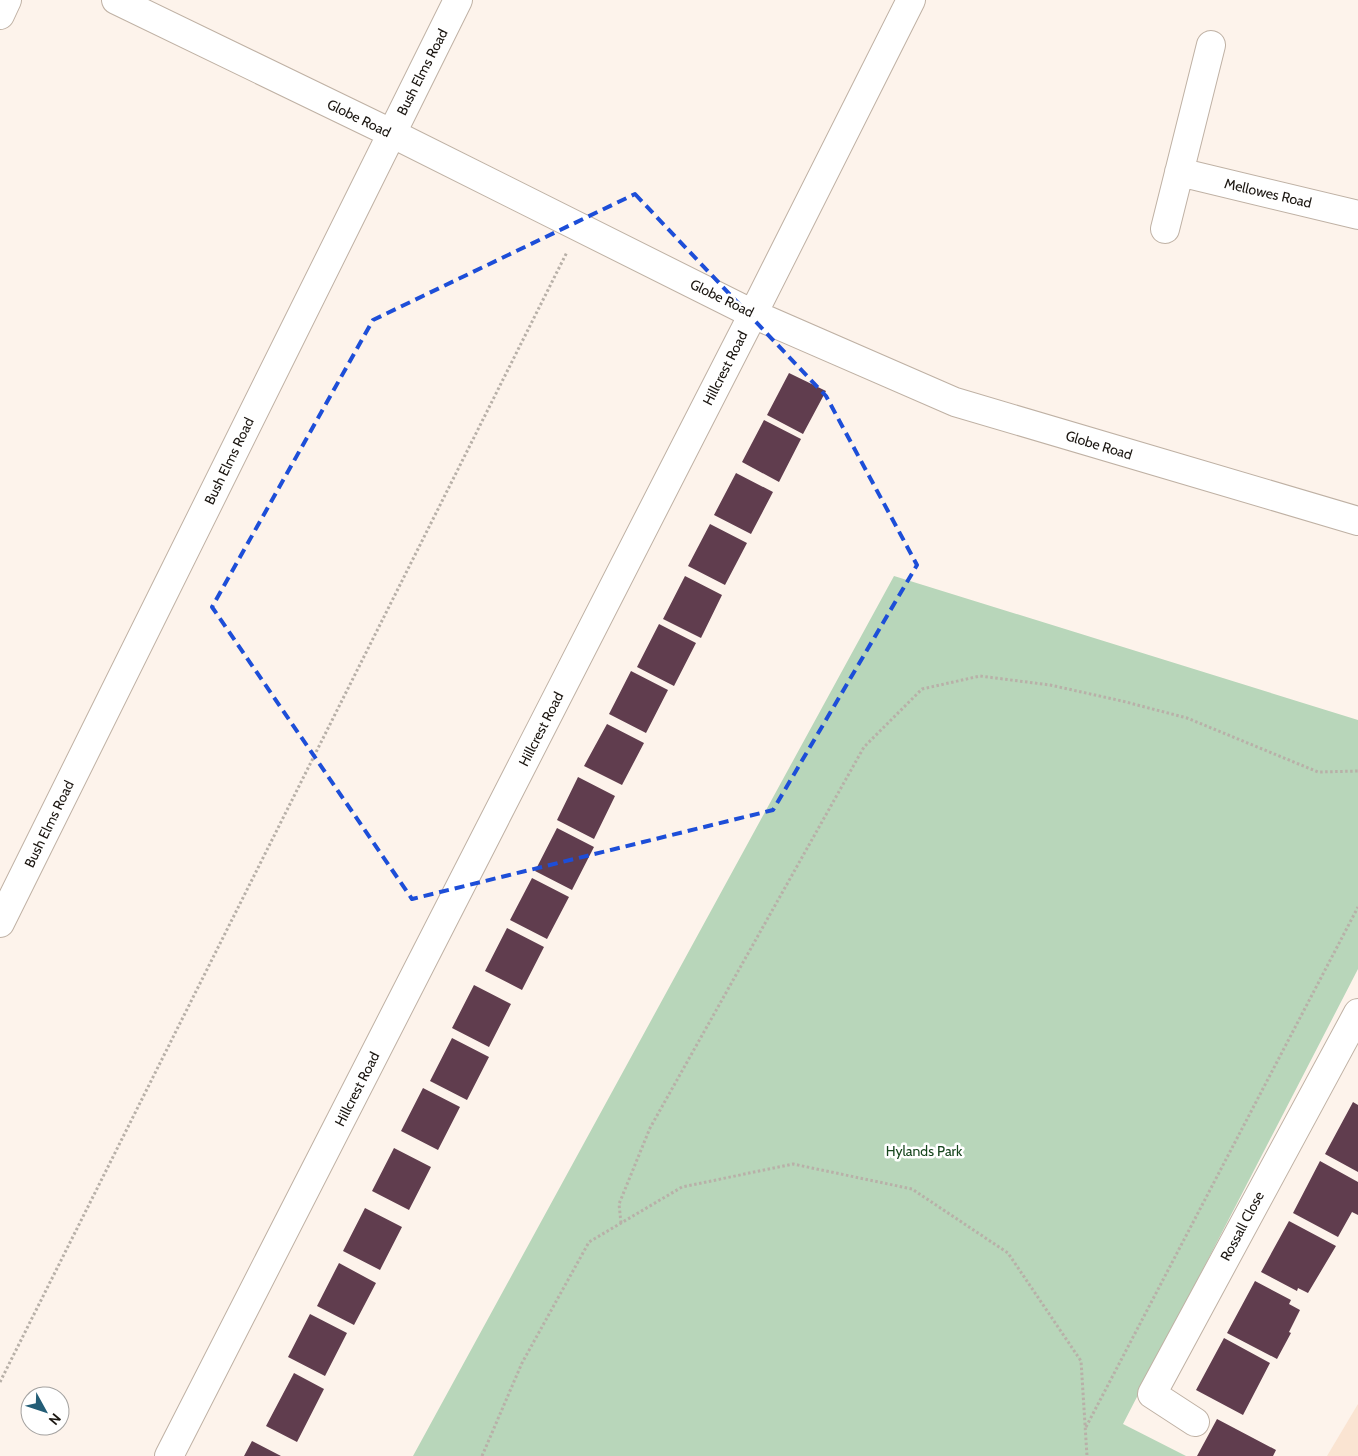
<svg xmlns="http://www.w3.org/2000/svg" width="1358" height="1456" font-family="Cabin,sans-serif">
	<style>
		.built { fill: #fae4d2 }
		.green { fill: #b8d6ba }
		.building { fill: #603d4e }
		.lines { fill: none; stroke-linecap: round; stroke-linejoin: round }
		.street-casing { stroke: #bfb1a4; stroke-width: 30 }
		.path { stroke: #b8b0a8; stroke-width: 3; stroke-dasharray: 2.5 2.5; stroke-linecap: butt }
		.street { stroke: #fff; stroke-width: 28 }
		.marked { fill: none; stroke: #1d4ed8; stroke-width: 4; stroke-dasharray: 10 6; stroke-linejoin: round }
		.labels { text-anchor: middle; stroke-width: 5; stroke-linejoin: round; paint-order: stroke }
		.street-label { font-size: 14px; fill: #1b1611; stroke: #fff }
		.park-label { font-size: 14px; fill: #16451d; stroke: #fff }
	</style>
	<rect width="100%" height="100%" fill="#fdf3eb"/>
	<path class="built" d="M1358,1404V1456H1327Z"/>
	<path class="green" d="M894,576L1358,720V969L1123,1424L1186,1456H413Z"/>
	<path class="building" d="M789,373L826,391L803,434L767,415Z
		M764,420L801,439L779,482L742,462Z
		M736,473L773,492L751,534L714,515Z
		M710,524L747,543L725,585L688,566Z
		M685,576L722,595L701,638L663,619Z
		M659,624L696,643L674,686L637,667Z
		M631,671L668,690L646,733L609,714Z
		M607,724L644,743L622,785L584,766Z
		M578,777L615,796L594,839L557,820Z
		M557,828L594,847L572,890L535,871Z
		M532,878L569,897L547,939L510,920Z
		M507,928L544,947L522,990L485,971Z
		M474,985L511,1004L489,1047L452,1028Z
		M452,1038L489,1057L467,1100L430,1081Z
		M423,1088L460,1107L438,1150L401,1131Z
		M1353,1102L1358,1105V1172L1325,1154Z
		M394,1148L431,1167L409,1210L372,1191Z
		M1320,1161L1358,1182V1215L1352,1212L1338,1237L1293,1213Z
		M365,1208L402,1227L380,1270L343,1251Z
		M1289,1221L1336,1246L1308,1293L1298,1288L1297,1291L1261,1272Z
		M339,1263L376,1283L354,1325L317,1306Z
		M1255,1281L1291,1300L1289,1304L1300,1310L1289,1332L1291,1333L1277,1359L1227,1333Z
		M310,1314L347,1333L325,1376L288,1357Z
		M1224,1338L1270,1363L1243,1415L1196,1390Z
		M294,1373L324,1389L297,1442L266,1426Z
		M1217,1419L1276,1450L1273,1456H1197Z
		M252,1441L281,1456H244Z"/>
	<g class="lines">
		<g class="street-casing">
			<path id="street" d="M116,0L391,133L753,314L955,402L1358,521
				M0,15L7,0
				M1179,172L1358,215
				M1165,229L1211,45
				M0,923L458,0
				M1195,1422L1152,1394L1358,1013
				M169,1456L753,314L911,0"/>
		</g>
		<path class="path" d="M621,1223L619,1204L650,1128L864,747L922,689L980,676L1050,685L1122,701L1187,718L1318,772L1358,771
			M0,1382L567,252
			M1086,1427L1358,907
			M482,1456L522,1363L589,1242L682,1187L793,1164L912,1189L1008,1253L1081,1361L1087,1456"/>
		<use href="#street" class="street"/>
	</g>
	<path class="marked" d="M635,194L826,396L917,565L773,810L412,899L212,607L373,320Z"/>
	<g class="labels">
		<g class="street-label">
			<text transform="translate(422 72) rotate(-63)" y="5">Bush Elms Road</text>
			<text transform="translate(359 118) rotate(26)" y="5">Globe Road</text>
			<text transform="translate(1268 193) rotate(13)" y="5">Mellowes Road</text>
			<text transform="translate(722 298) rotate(26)" y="5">Globe Road</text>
			<text transform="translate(725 368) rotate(-63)" y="5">Hillcrest Road</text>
			<text transform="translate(1099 445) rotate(17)" y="5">Globe Road</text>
			<text transform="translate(229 461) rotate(-64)" y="5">Bush Elms Road</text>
			<text transform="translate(541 729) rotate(-63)" y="5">Hillcrest Road</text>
			<text transform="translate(49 824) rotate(-64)" y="5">Bush Elms Road</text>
			<text transform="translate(357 1089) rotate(-63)" y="5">Hillcrest Road</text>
			<text transform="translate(1242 1226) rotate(-62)" y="5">Rossall Close</text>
		</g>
		<g class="park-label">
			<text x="924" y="1156">Hylands Park</text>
		</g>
	</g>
	<g transform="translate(45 1411) rotate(130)"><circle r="24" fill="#ffffff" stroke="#a4a2a0"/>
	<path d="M0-4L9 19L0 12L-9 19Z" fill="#235d76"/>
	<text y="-8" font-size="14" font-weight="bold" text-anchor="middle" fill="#1b1611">N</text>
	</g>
</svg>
